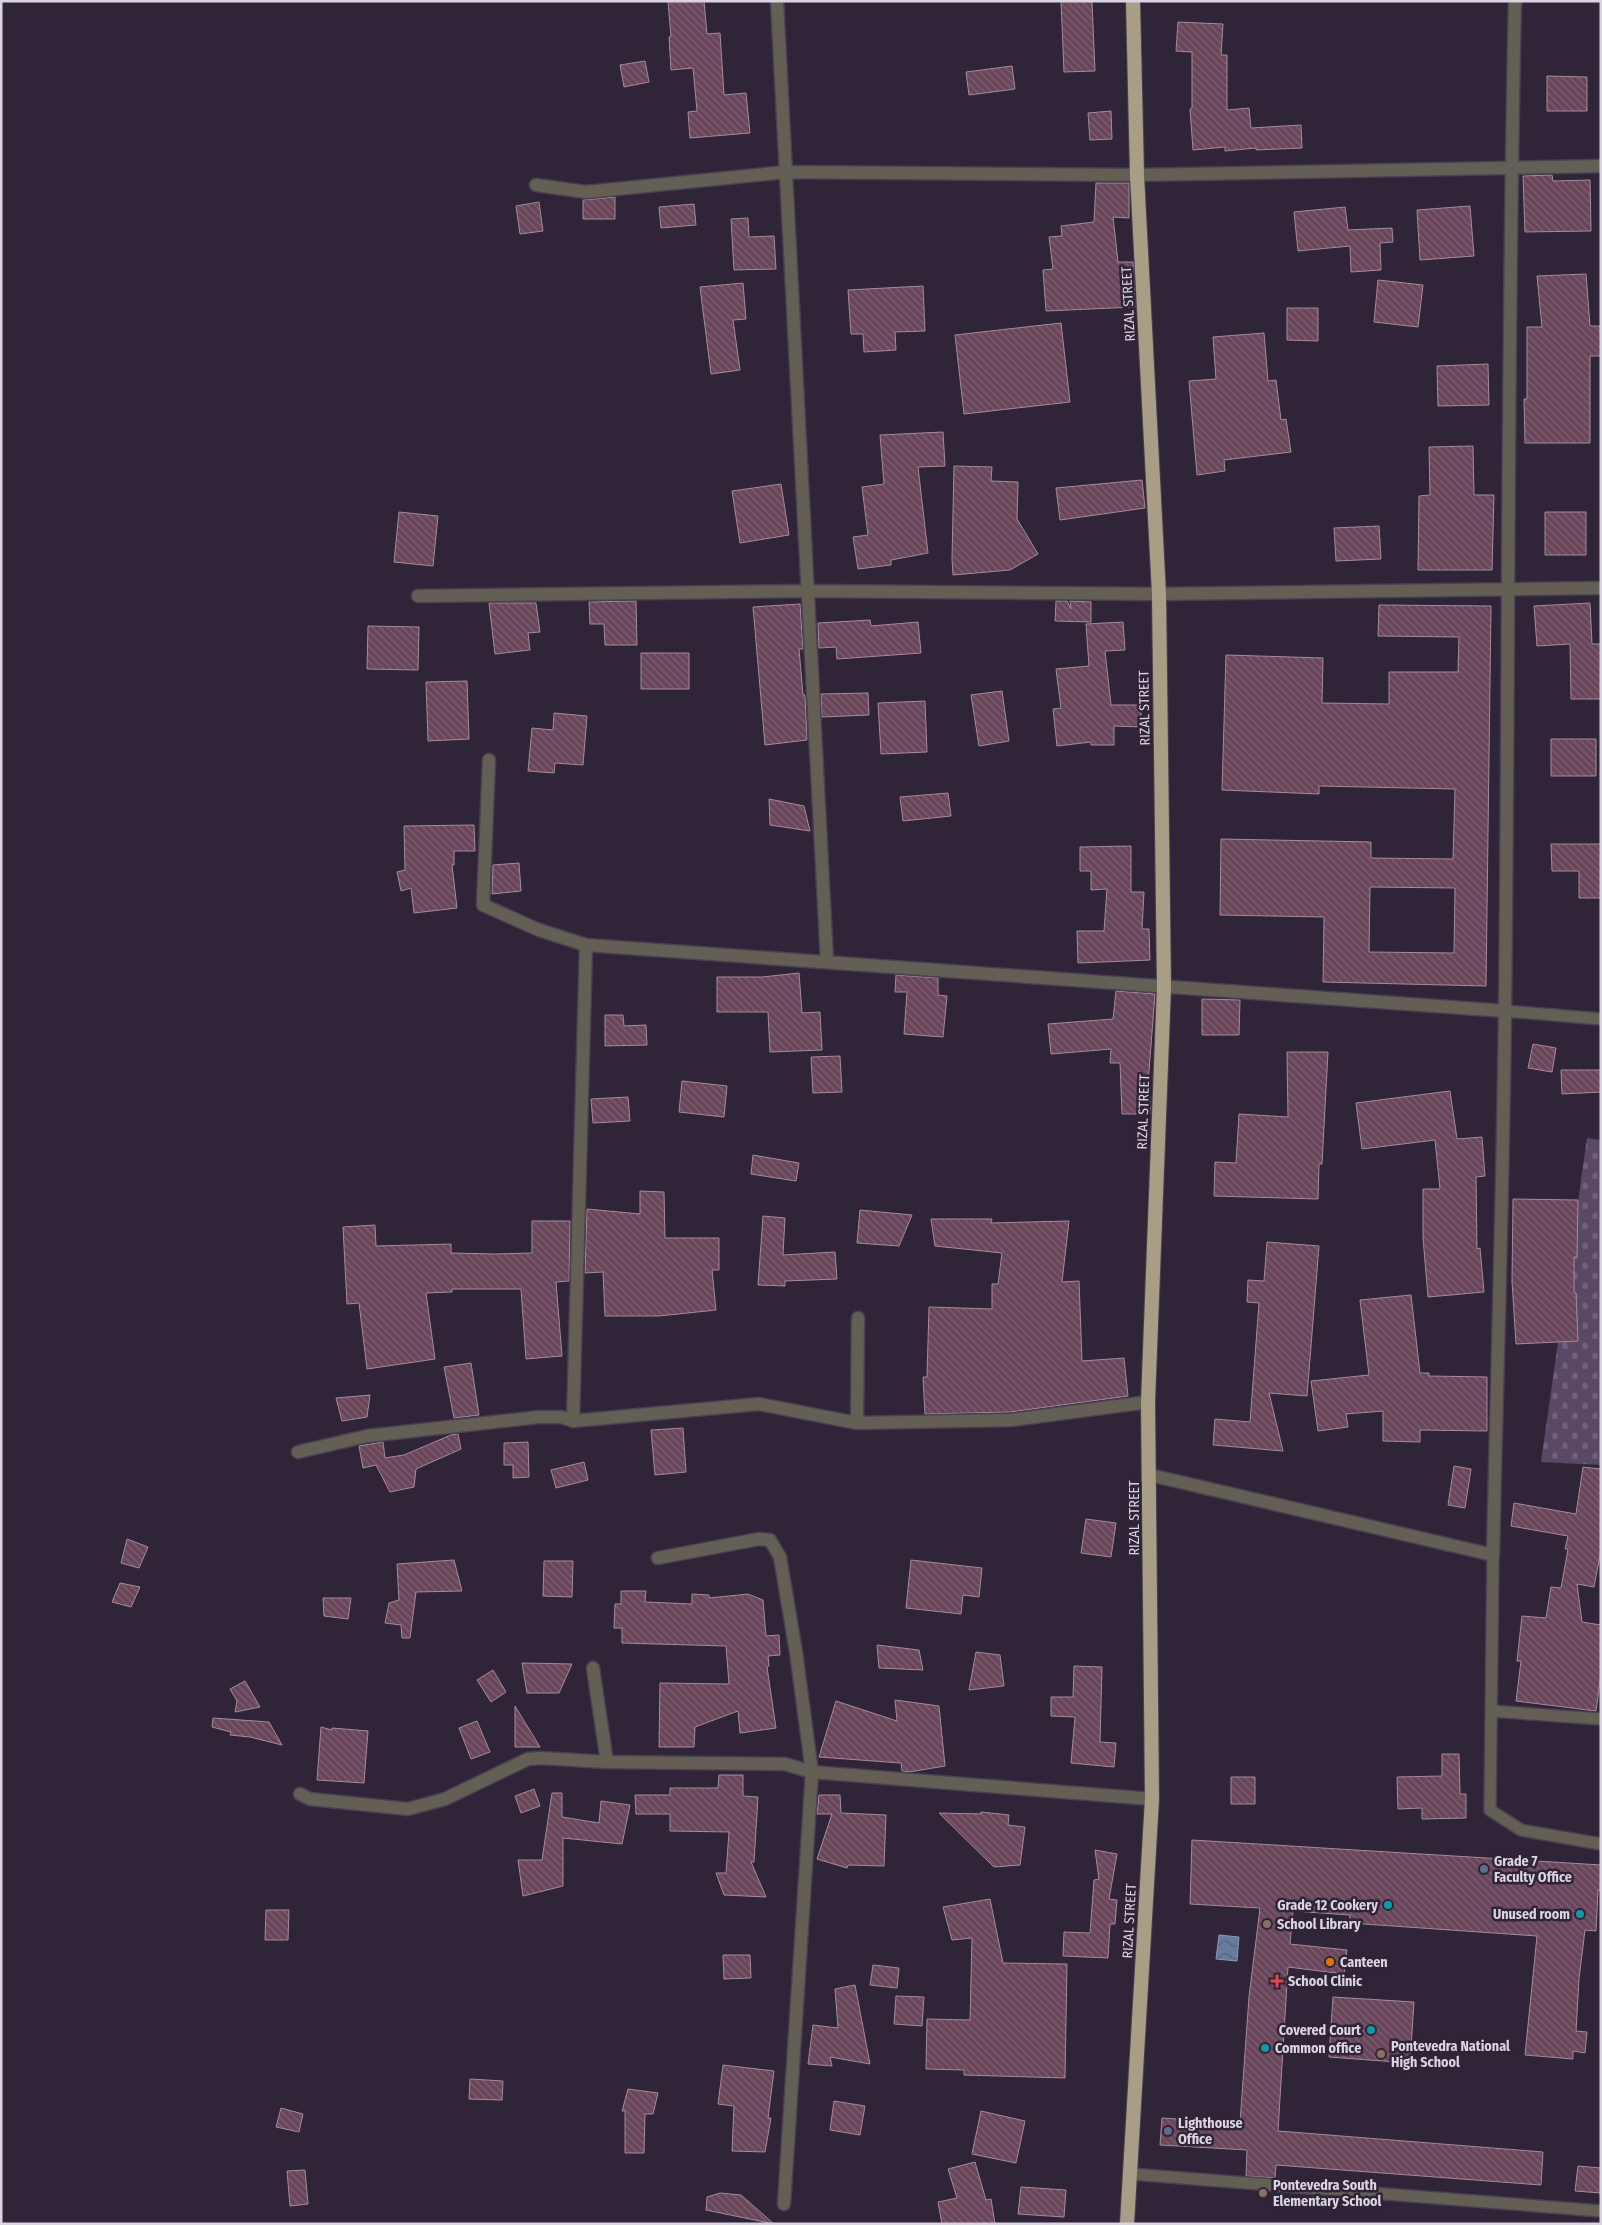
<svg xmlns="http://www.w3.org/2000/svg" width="1602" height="2225" font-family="'Fira Sans Condensed',sans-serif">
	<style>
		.cemetery { fill: url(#cemetery-stones) }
		.water { fill: url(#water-waves); stroke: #8996b1 }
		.building { fill: url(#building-back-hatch); stroke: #a68b9b; fill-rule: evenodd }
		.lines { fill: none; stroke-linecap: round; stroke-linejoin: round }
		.service-casing { stroke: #4b4053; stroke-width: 14 }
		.minor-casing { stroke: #4b4053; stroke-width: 15 }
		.trunk-casing { stroke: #4b4053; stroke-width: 16 }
		.service { stroke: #635f54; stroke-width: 11 }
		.minor { stroke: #635f54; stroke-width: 12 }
		.trunk { stroke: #a89e86; stroke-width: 14 }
		.service-dot { fill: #5c6f8a; stroke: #2f2438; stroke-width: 2 }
		.culture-dot { fill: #0f9aa8; stroke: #2f2438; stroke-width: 2 }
		.education-dot { fill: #8d6e63; stroke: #2f2438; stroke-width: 2 }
		.food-dot { fill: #e8710a; stroke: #2f2438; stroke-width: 2 }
		.health-dot { fill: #e0444e; stroke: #2f2438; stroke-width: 2 }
		.labels { text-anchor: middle; stroke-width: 5; stroke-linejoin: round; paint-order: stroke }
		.street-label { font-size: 14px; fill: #dbd4e1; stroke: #2f2438 }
		.poi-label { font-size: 14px; font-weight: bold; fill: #dbd4e1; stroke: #2f2438; text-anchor: start }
	</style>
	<defs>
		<pattern id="cemetery-stones" width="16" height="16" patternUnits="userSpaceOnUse" patternTransform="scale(1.25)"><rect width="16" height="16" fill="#594967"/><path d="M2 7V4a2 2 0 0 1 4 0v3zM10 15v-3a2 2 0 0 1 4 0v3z" fill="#70627c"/></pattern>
		<pattern id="water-waves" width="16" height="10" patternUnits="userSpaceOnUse" patternTransform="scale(1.25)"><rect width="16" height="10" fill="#667b9d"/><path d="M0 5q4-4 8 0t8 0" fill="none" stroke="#586379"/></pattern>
		<pattern id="building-back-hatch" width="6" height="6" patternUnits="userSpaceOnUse" patternTransform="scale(1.25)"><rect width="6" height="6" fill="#69455a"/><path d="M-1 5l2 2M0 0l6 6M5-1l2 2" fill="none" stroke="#7e5f71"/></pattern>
	</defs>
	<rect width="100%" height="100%" fill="#2f2438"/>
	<path class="cemetery" d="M1587,1138L1601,1140V1465L1541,1462Z"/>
	<path class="water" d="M1219,1935L1239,1937L1237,1961L1216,1959Z"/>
	<path class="building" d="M668,1H704L707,34L720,33L724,95L746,93L750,133L690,138L688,112L697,111L693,68L671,70L669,37H671Z
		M1061,1H1092L1095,71L1064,72Z
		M1178,22L1223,24L1221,55H1227V110L1249,108L1251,128L1301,125L1302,148L1256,150V148L1225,151V147L1193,150L1190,109L1192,108V52L1176,51Z
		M645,61L649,82L624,87L620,65Z
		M1012,66L1015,89L969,95L966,72Z
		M1547,76L1587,77V111H1547Z
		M1111,111L1112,139L1090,140L1088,113Z
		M1552,175L1553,181L1590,180L1591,231L1525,232L1523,176Z
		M1096,183H1129V218L1113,217L1118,262H1133L1135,307L1046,311L1043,270L1053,269L1049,237L1062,236L1061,226L1094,222Z
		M615,197V219H583V200Z
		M539,202L543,231L520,234L516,206Z
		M694,204L696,225L661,228L659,207Z
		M1470,206L1474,256L1420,260L1417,210Z
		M1345,207L1348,230L1392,228L1393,242L1380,243L1381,270L1351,272L1350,246L1298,251L1294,212Z
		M748,218L749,237L774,236L776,269L734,270L731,219Z
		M1586,274L1590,326H1600L1601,356H1590V443H1525L1524,399H1527V327H1542L1537,276Z
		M1378,280L1423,285L1418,327L1374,322Z
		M743,283L746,319L733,320L740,370L711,374L700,287Z
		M923,286L925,331L895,332L896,350L864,352L863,334H851L848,290Z
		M1287,308H1318V341L1287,340Z
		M1061,323L1070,402L964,414L955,335Z
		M1264,333L1268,381L1276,380L1281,420L1286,419L1291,452L1224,460L1225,471L1197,475L1189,381L1216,379L1213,337Z
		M1488,364L1489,405L1438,406L1437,366Z
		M943,432L945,466L918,467L928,553L891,560V565L858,569L853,537L868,535L862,487L884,484L880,435Z
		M1473,446L1474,495H1494L1492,570H1418L1419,496L1430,495L1429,447Z
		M954,466L992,467L991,481L1018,482L1017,519L1038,554L1010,570L953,575L952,559Z
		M1142,480L1145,508L1060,520L1056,488Z
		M781,484L789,535L740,543L732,491Z
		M399,512L438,516L433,566L394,562Z
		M1545,512H1586V555H1545Z
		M1379,526L1381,559L1336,561L1334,528Z
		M636,601L637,645H605L604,624H590L589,602Z
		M1056,601H1067L1071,609L1070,601L1091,602V622L1055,621Z
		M489,603H536L540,632L528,633L530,650L495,654Z
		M1590,603L1592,644H1601V699H1571L1570,644L1537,646L1534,606Z
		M800,604L803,649H799L803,695H805L807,740L765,745L753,607Z
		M1379,605L1491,606L1486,986L1323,982L1324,917L1220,915L1221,839L1371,842V858L1453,859L1455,789L1319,786V794L1222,790L1226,655L1323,658L1322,703L1389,704V672H1458L1459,637L1378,636ZM1370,887L1455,888L1454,953L1369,952Z
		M870,620L871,626L918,622L921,653L837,659L836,647L819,648L818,623Z
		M1123,622L1125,650L1105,651L1111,705H1141V727L1114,726V745H1091V742L1057,746L1053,709L1061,708L1056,669L1089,666L1086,624Z
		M368,626L419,627L418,670L367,669Z
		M641,653H689V689H641Z
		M467,681L469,739L428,741L426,682Z
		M1002,691L1009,741L979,746L971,695Z
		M868,693L869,715L822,717L821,694Z
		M925,701L927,752L881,754L878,703Z
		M554,713L587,716L583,765L555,763L554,773L528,771L532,728L553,730Z
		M1551,739H1596V776H1551Z
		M948,793L951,816L903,821L900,797Z
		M769,799L804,806L810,831L770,825Z
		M474,825L475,851H454V865H452L457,908L414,913L411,888L401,891L397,872L405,870L404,826Z
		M1551,844H1601V898H1579V871H1552Z
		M1131,846V892H1144L1142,929H1149L1150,960L1078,963L1077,931H1104L1107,889L1091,890V871H1080V847Z
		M519,863L521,891L492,894L493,865Z
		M799,973L802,1013L820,1012L822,1050L770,1052L768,1012H717V977H762Z
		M896,975L938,978V995L947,996L943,1037L904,1034L907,992H895Z
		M1116,991L1155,994L1148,1084H1150V1114H1122L1120,1063H1110L1111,1049L1051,1054L1048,1024L1113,1019Z
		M1202,999L1240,1000L1239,1035H1202Z
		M605,1015H623L624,1026L646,1025L647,1045L605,1046Z
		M1533,1044L1556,1048L1552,1072L1528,1068Z
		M1287,1052H1328L1322,1164H1319L1318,1199L1214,1196L1215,1162L1236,1163L1239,1114L1288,1117Z
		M840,1056L842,1092L813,1093L811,1057Z
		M1561,1070H1601V1092L1562,1094Z
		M682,1081L727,1086L724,1117L679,1112Z
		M1450,1091L1457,1139L1482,1137L1485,1176L1476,1177L1477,1249L1480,1248L1484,1292L1428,1297L1423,1238V1189H1440L1435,1140L1362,1149L1356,1103Z
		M628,1097L630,1121L593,1123L591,1099Z
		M753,1155L799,1163L796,1181L751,1174Z
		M640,1191L664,1192L665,1238H719V1270H712L716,1310L659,1316H605L603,1272L585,1273L587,1209L640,1214Z
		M1513,1199L1578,1200L1577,1257H1574V1293H1576L1578,1341L1516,1344L1512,1281Z
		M860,1210L912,1215L899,1246L857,1243Z
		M763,1216L785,1218L783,1255L835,1252L837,1279L785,1281V1286L758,1285Z
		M931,1219H992L991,1223L1069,1221L1062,1282L1079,1281L1082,1361L1124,1358L1128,1396L1010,1412L925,1414L923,1377H927L929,1307L992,1309V1284H998L1002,1253L935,1246Z
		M532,1221H570L569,1281L556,1282L562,1356L526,1359L521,1289H452V1292L426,1293L435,1359L367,1369L359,1303L347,1304L343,1227L375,1225L376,1246L451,1244V1253L495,1254L532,1253Z
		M1267,1242L1319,1246L1307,1396L1269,1393L1283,1451L1213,1445L1215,1419L1250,1422L1259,1303L1247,1302L1248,1280L1264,1281Z
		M1411,1295L1420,1373H1429V1376L1487,1377V1431L1420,1430V1442L1383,1441V1411L1346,1414L1348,1427L1318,1431L1311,1381L1369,1375L1360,1300Z
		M471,1363L479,1415L454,1418L444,1367Z
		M370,1395L367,1417L342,1421L336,1398Z
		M683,1428L686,1472L655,1475L651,1430Z
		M458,1434L461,1449L416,1469L414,1487L390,1492L376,1465L363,1468L359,1446L383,1442L385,1458L404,1455L451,1435Z
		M528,1442L529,1477L513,1478V1465H504V1443Z
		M584,1462L588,1480L556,1488L551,1470Z
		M1454,1466L1471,1469L1465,1508L1448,1505Z
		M1583,1467L1601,1469V1550L1594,1587L1577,1584L1582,1622L1601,1625V1674L1596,1711L1516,1701L1521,1661H1517L1522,1616L1546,1618L1551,1587L1561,1588L1568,1549H1565L1568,1536L1511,1526L1514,1503L1576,1514Z
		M1086,1519L1116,1523L1111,1557L1081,1553Z
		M127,1539L148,1547L139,1568L121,1563Z
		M454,1560L462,1591L416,1592L410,1638H402L401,1625L385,1623L389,1603L399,1600L397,1564Z
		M911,1560L982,1568L979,1597L963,1595L961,1614L906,1608Z
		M544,1561H573L572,1597L543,1596Z
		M120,1583L140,1587L131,1607L112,1602Z
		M621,1591H646L645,1602L692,1604V1594L709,1595V1598L748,1594L763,1600L766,1636L779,1635L780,1655L768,1656L769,1666L767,1667L776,1728L740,1733L738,1711L695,1727L694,1747H659L660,1683L729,1684L726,1646L622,1643V1628H614L615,1604H621Z
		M323,1598H351L348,1619L324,1616Z
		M877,1645L919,1650L923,1670L879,1668Z
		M976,1652L1000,1655L1004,1686L969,1690Z
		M522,1663L572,1664L559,1693H527Z
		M1074,1666L1102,1667L1100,1742L1116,1743L1114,1767L1071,1763L1075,1717L1051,1716V1697H1073Z
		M493,1670L506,1692L491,1702L477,1680Z
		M245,1681L260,1707L235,1712L237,1701L230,1689Z
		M895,1700L939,1706L945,1766L909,1772L902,1771L901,1763L819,1757L836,1701L897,1721Z
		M515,1706L540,1747H515Z
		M213,1718L269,1722L282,1745L250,1737L230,1735L231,1732L212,1727Z
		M477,1721L490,1752L471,1759L459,1728Z
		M321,1727L332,1730V1728L368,1731L364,1783L317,1780Z
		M1442,1754H1459L1460,1794H1466V1818L1422,1819V1808L1398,1809L1397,1777L1442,1776Z
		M719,1775H743V1796L758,1797L754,1862H751L766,1897L724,1895L716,1873H726L729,1832L670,1831V1814H636L635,1795H670V1788H718Z
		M1231,1777H1255V1804H1231Z
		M534,1789L540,1806L521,1813L515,1796Z
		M552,1793H562V1817L599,1823L601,1801L630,1805L622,1844L563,1838V1886L523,1896L518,1860H542Z
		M819,1795H840L841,1813L886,1815L884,1866L848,1865L847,1868L817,1859L832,1814H817Z
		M981,1812L1009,1815L1008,1825L1025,1827L1020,1865L994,1867L939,1813L981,1814Z
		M1192,1840L1601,1865V1890H1598L1596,1931L1585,1930L1579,1979L1576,2031L1587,2032L1585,2053L1573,2051V2059L1525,2055L1537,1936L1349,1923L1350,1915L1293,1911L1290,1944L1347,1950L1344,1974L1288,1967L1278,2131L1543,2152L1541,2185L1276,2165L1275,2178L1246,2176L1247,2150L1160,2145L1162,2118L1240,2123L1249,1997L1260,1908L1190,1904Z
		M1095,1850L1117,1854L1109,1899L1117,1900L1115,1924H1110L1108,1958L1063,1956L1064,1932L1090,1933L1094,1880L1099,1879Z
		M990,1899L1003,1963L1067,1964L1065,2078L964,2075V2070L926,2069L927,2019L970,2020L972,1938L952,1940L943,1907Z
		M266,1910H289L288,1940H265Z
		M723,1955H750L751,1978L724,1979Z
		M873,1965L899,1968L897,1988L870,1985Z
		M855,1985L870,2064L830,2057L832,2066L808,2064L813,2025L838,2028L835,1989Z
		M896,1996L924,1997L922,2026L894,2024Z
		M1333,1997L1414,2002L1410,2063L1329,2057Z
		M723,2065L774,2071L768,2118H771L765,2152L732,2151L734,2106L718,2104Z
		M470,2079L503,2081L502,2100L469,2099Z
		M628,2089L658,2093L653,2114H645L644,2153H625V2111H622Z
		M834,2101L865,2106L860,2135L830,2130Z
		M281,2108L303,2114L299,2132L276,2127Z
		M981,2111L1025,2121L1016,2163L972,2154Z
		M975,2162L986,2200L991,2199L995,2224H942L938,2202L957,2198L948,2169Z
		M1578,2166L1601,2168V2193L1575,2191Z
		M305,2170L308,2204L290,2206L287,2171Z
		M1021,2187L1066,2190L1064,2217L1018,2214Z
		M720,2193L741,2195L774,2224L706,2210L707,2197Z"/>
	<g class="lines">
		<g class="service-casing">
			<path id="service" d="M1505,1011L1601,1019
				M1493,1555L1490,1810L1521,1830L1601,1844
				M1491,1711L1601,1719
				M1131,2174L1601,2211"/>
		</g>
		<g class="minor-casing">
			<path id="minor" d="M777,1L827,961
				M536,185L586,192L786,172L1137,175L1601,166
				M418,596L808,591L1159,594L1601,588
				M489,760L483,905L539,930L586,945L1505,1011
				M573,1421L586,945
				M857,1423L858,1318
				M298,1452L367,1436L539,1417H561L573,1421L759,1404L857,1423L1011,1420L1148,1402
				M1150,1475L1493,1555C1497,1373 1503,1191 1505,1009C1509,673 1507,337 1515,1
				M658,1558L759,1539L770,1540L780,1557L796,1652L812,1772L784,2204
				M593,1668L607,1762L785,1764L812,1772L1152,1799
				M300,1794L310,1799L408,1809L445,1799L528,1759L541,1758L607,1762"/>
		</g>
		<g class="trunk-casing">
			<path id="trunk" d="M1127,2224L1152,1799L1148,1402L1164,987L1159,594L1137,175L1133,1"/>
		</g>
		<use href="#service" class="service"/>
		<use href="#minor" class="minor"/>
		<use href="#trunk" class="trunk"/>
	</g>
	<g class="service-dot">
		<circle cx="1484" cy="1869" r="5"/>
		<circle cx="1168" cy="2131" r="5"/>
	</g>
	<g class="culture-dot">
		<circle cx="1388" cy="1905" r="5"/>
		<circle cx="1580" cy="1914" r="5"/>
		<circle cx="1371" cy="2030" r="5"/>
		<circle cx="1265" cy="2048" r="5"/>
	</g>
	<g class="education-dot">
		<circle cx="1267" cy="1924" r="5"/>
		<circle cx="1381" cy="2054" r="5"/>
		<circle cx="1263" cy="2193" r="5"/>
	</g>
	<circle class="food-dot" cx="1330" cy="1962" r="5"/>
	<path class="health-dot" d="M1274.5 1973.5h5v5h5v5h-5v5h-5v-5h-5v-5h5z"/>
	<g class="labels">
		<g class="street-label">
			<text transform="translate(1128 304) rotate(-93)" y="5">RIZAL STREET</text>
			<text transform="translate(1144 708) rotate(-91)" y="5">RIZAL STREET</text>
			<text transform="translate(1143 1112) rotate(-88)" y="5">RIZAL STREET</text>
			<text transform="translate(1134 1518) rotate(-90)" y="5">RIZAL STREET</text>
			<text transform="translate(1129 1921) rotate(-87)" y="5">RIZAL STREET</text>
		</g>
		<g class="poi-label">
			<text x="1494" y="1866">Grade 7<tspan x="1494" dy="16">Faculty Office</tspan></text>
			<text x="1378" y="1910" text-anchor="end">Grade 12 Cookery</text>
			<text x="1570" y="1919" text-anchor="end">Unused room</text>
			<text x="1277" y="1929">School Library</text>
			<text x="1340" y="1967">Canteen</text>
			<text x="1288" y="1986">School Clinic</text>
			<text x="1361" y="2035" text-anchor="end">Covered Court</text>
			<text x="1391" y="2051">Pontevedra National<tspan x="1391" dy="16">High School</tspan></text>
			<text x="1275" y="2053">Common office</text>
			<text x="1178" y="2128">Lighthouse<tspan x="1178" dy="16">Office</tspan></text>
			<text x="1273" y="2190">Pontevedra South<tspan x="1273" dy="16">Elementary School</tspan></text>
		</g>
	</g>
	<rect width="1602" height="2225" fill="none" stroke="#dbd4e1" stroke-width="5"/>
</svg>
